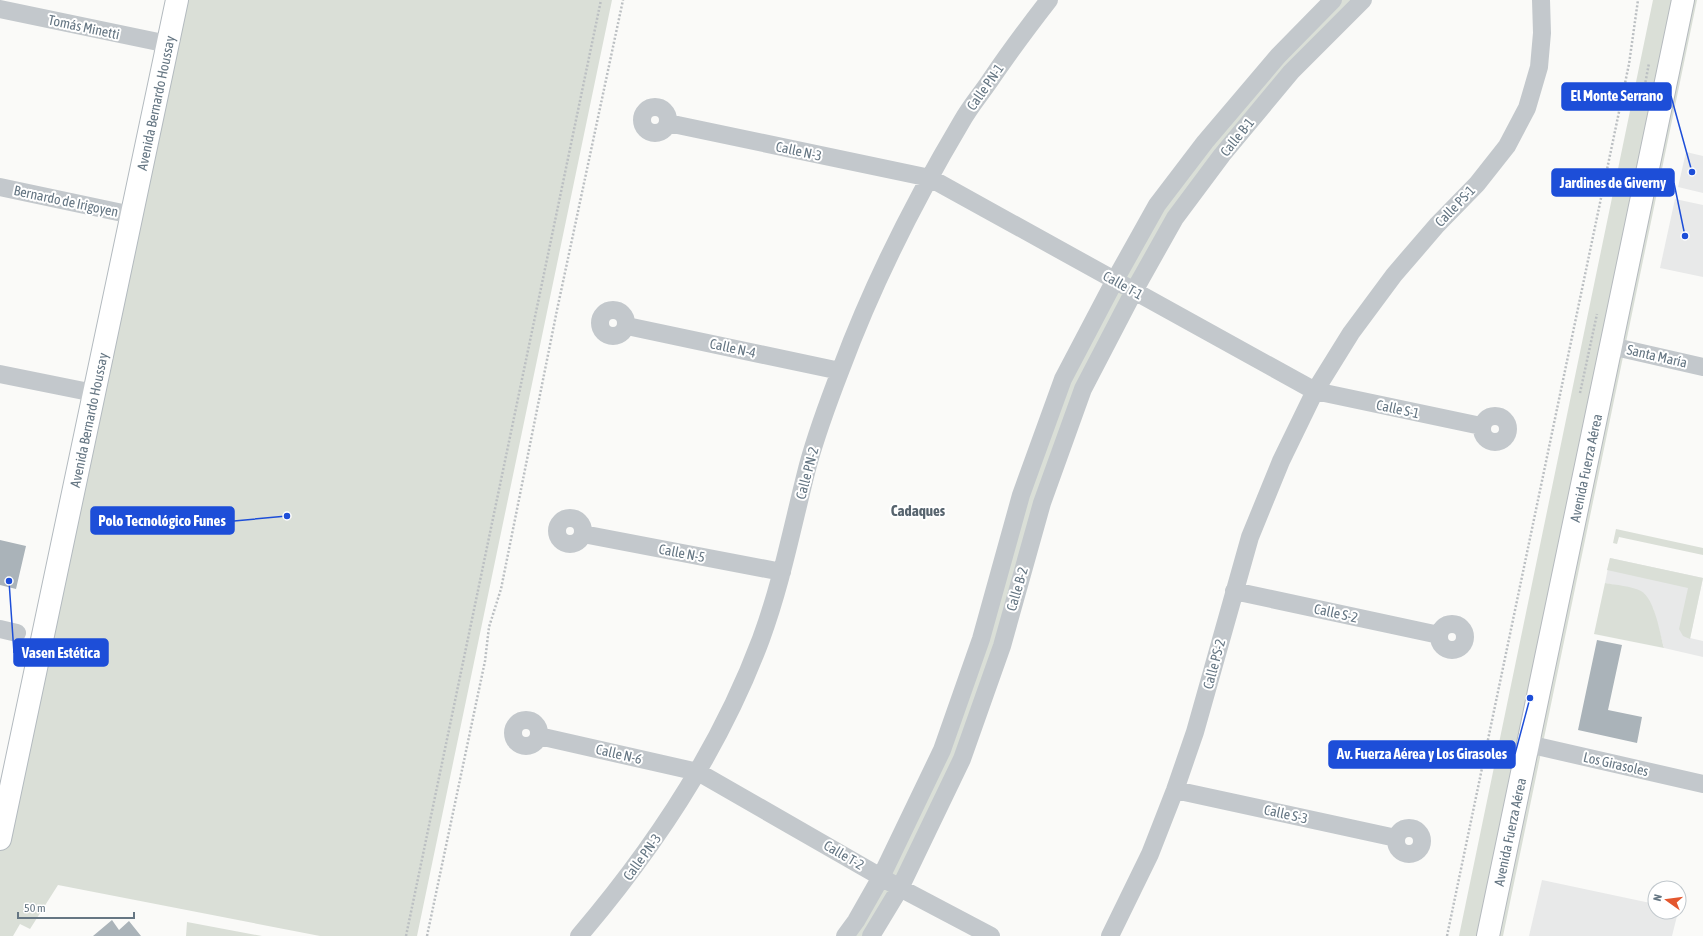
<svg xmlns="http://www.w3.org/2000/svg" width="1703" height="936" font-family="'Asap Condensed',sans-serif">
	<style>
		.built { fill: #e8e9e9 }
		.green { fill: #dadfd7 }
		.building { fill: #aab3b9 }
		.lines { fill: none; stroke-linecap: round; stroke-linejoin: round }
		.secondary-casing { stroke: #b3babf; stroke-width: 24 }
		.primary-casing { stroke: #b5babe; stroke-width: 24 }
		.path { stroke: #bbbfc2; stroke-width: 2.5; stroke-dasharray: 2 2; stroke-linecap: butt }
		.minor { stroke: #c3c8cc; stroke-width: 18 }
		.secondary { stroke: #fff; stroke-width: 22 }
		.primary { stroke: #fff; stroke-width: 22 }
		.labels { text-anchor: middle; stroke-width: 4; stroke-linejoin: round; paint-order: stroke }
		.street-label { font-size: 14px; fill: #657683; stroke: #fff }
		.neighbourhood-label { font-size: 15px; font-weight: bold; fill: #57646e; stroke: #fff }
		.leader { fill: none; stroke: #1d4ed8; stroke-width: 1.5 }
		.callout-dot { fill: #1d4ed8; stroke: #fff; stroke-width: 1.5 }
		.callout { fill: #1d4ed8; stroke: #1d4ed8; stroke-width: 1.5 }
		.callout-label { font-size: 15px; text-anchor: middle; font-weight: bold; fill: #fff }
	</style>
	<rect width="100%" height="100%" fill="#fafaf8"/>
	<path class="built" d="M1686,152L1703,156V193L1678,187Z
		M1675,199L1703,205V277L1660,268Z
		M1610,558L1703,578L1690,638L1703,641V657L1664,648L1653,608L1636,590L1605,583Z
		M1542,880L1655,904V912H1678L1672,936H1529Z"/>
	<path class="green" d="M177,0H612L417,936H320L58,885L30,929L20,924L13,936H0V839Z
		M1333,0H1363L1222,155L1083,389L962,759L871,936H845L942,750L1063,379L1157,205Z
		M1653,0H1678L1483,936H1459Z
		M1683,0H1697L1503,936H1488Z
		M1616,529L1703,548V555L1619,537L1617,544L1613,543Z
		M1610,558L1703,578L1690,639L1683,636L1679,629L1688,588L1607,570Z
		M1605,583C1616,585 1631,586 1641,591C1655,599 1660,634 1664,648L1594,634Z
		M187,922L262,936H186Z"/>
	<path class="building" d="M0,540L26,546L16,589L0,585Z
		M1597,640L1622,645L1608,710L1642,717L1637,743L1578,730Z
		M112,920L119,930L129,921L141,936H93Z"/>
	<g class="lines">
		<g class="secondary-casing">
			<path id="secondary" d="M0,839L177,0"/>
		</g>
		<g class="primary-casing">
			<path id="primary" d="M1488,936L1683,0"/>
		</g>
		<path class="path" d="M1644,90L1649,63
			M1580,393L1597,314
			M406,936L601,0
			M427,936L485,661L489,627L501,589L557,310L623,0
			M1447,936L1629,64L1638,0"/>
		<path class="minor" d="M0,9L168,44
			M642 120a13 13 0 1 1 26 0a13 13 0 1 1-26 0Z
			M668,123L930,178L1315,391L1481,426
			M0,187L132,215
			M600 323a13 13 0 1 1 26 0a13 13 0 1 1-26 0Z
			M627,326L840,371
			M1611,346L1703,367
			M0,374L94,393
			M1482 429a13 13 0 1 1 26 0a13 13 0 1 1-26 0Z
			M557 531a13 13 0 1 1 26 0a13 13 0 1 1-26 0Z
			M583,534L782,572
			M1234,591L1439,635
			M1439 637a13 13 0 1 1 26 0a13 13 0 1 1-26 0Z
			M0,629L17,633
			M513 733a13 13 0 1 1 26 0a13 13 0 1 1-26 0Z
			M539,736L698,772L900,888L991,936
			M1528,744L1703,784
			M1175,790L1396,838
			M1396 841a13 13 0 1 1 26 0a13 13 0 1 1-26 0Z
			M579,936C655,847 720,749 761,639C782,582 793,523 808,465C817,432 829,400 841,369C873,283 915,200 962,121C970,107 980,95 989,82C1008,54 1028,27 1049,0
			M845,936L856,921L881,877L942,750L981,639L1021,495L1063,379L1115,280L1157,205L1205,142L1278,56L1333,0
			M871,936L900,888L962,759L1002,646L1042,503L1083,389L1134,291L1175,218L1222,155L1291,72L1363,0
			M1110,936L1150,854L1175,790L1195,732L1250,537L1281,461L1315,391L1351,333L1394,275L1437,225L1477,184L1507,146L1527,108L1539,67L1542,33L1541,0"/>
		<use href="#secondary" class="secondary"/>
		<use href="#primary" class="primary"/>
	</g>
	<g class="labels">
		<g class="street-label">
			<text transform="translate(84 27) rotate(12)" y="5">Tomás Minetti</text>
			<text transform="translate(985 87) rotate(-55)" y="5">Calle PN-1</text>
			<text transform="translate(156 103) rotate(-78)" y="5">Avenida Bernardo Houssay</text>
			<text transform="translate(1237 137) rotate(-51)" y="5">Calle B-1</text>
			<text transform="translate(799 151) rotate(12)" y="5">Calle N-3</text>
			<text transform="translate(66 201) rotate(12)" y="5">Bernardo de Irigoyen</text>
			<text transform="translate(1455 206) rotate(-46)" y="5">Calle PS-1</text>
			<text transform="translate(1123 285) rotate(29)" y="5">Calle T-1</text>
			<text transform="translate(733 348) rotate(12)" y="5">Calle N-4</text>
			<text transform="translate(1657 356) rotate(13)" y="5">Santa María</text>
			<text transform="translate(1398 409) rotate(12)" y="5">Calle S-1</text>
			<text transform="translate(89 420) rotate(-78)" y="5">Avenida Bernardo Houssay</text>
			<text transform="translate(1586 468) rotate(-78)" y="5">Avenida Fuerza Aérea</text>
			<text transform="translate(807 473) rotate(-75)" y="5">Calle PN-2</text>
			<text transform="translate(682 553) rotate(11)" y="5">Calle N-5</text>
			<text transform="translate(1017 589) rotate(-74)" y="5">Calle B-2</text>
			<text transform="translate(1336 613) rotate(12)" y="5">Calle S-2</text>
			<text transform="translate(1214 664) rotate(-75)" y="5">Calle PS-2</text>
			<text transform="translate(619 754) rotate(13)" y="5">Calle N-6</text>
			<text transform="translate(1616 764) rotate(13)" y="5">Los Girasoles</text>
			<text transform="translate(1286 814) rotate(12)" y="5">Calle S-3</text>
			<text transform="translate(1510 832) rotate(-78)" y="5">Avenida Fuerza Aérea</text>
			<text transform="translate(844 855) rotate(30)" y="5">Calle T-2</text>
			<text transform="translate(642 857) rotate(-54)" y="5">Calle PN-3</text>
		</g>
		<g class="neighbourhood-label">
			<text x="918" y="516">Cadaques</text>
		</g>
	</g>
	<path class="leader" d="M1692 172L1671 96M1685 236L1674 183M287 516L234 521M9 581L14 653M1530 698L1515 754"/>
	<g class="callout-dot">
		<circle cx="1692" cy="172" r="4"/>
		<circle cx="1685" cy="236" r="4"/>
		<circle cx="287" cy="516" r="4"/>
		<circle cx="9" cy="581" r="4"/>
		<circle cx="1530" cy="698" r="4"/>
	</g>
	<g class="callout">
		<rect x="1562" y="83" width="109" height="27" rx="4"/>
		<rect x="1552" y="169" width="122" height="27" rx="4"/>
		<rect x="91" y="507" width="143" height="27" rx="4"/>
		<rect x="14" y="639" width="94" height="27" rx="4"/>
		<rect x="1329" y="741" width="186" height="27" rx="4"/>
	</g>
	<g class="callout-label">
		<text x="1617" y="101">El Monte Serrano</text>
		<text x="1613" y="188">Jardines de Giverny</text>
		<text x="162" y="526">Polo Tecnológico Funes</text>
		<text x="61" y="658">Vasen Estética</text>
		<text x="1422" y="759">Av. Fuerza Aérea y Los Girasoles</text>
	</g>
	<g transform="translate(1667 900) rotate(284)"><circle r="19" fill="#ffffff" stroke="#c1c8cd"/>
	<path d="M0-3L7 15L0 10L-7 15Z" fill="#e4572e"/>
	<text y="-6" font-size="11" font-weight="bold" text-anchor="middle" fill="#657683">N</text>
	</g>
	<path d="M18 912v6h116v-6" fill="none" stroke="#657683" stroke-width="2"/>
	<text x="24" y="912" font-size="12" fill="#657683" stroke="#ffffff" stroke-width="3" paint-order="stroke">50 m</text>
</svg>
